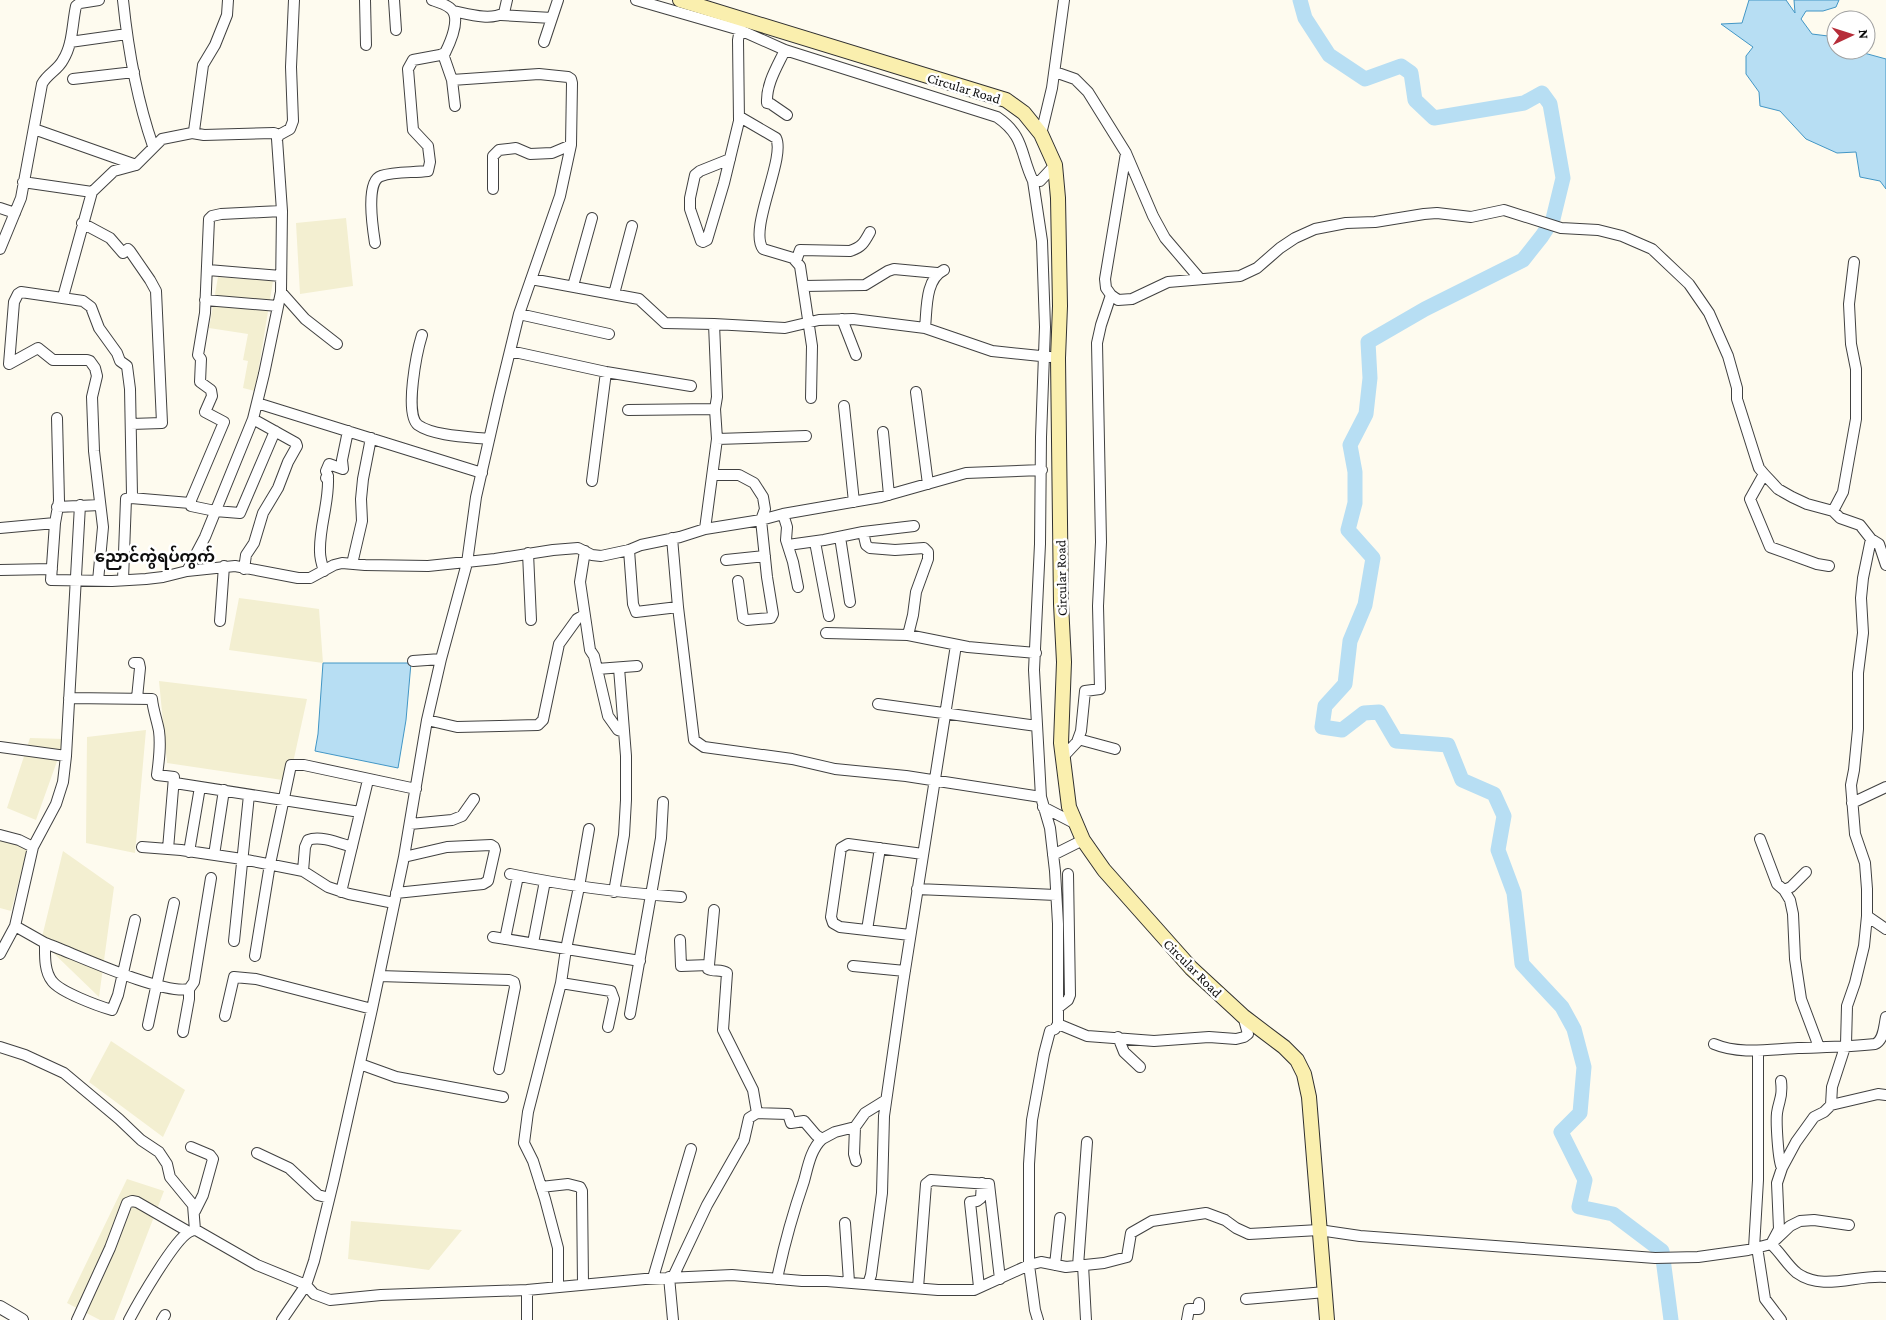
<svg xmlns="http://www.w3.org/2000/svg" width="1886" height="1320" font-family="'Crimson Pro','Noto Sans Myanmar',serif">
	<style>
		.farmland { fill: #f3efd1 }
		.water { fill: #b7def3; stroke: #4296c5 }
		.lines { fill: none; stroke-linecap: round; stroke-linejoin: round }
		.river { stroke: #b7def3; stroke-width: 15 }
		.minor-casing { stroke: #414141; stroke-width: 12 }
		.tertiary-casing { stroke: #414141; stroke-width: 14 }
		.secondary-casing { stroke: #303030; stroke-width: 16 }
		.minor { stroke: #fff; stroke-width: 10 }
		.tertiary { stroke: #fff; stroke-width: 12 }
		.secondary { stroke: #faefae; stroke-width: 14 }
		.labels { text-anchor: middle; stroke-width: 5; stroke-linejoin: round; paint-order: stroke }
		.street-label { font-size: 14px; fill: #0e0e0e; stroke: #fff }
		.quarter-label { font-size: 16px; font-weight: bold; fill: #0e0e0e; stroke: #fff }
	</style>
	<rect width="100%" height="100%" fill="#fefbef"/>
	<path class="farmland" d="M346,218L353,286L300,294L296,223Z
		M218,277L273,281L255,391L243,388L248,361L243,360L248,334L209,328Z
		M239,598L319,609L323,663L229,650Z
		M159,681L307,699L289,781L167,763Z
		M146,730L135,853L86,843L87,737Z
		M30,738L65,739L36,820L7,808Z
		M0,837L27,850L11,911L0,908Z
		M63,851L114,887L99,997L41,941Z
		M111,1041L185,1090L163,1137L89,1082Z
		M127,1179L164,1191L114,1320H100L67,1303Z
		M351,1221L462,1230L429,1270L348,1259Z"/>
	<path class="water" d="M1749,0H1786L1795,13L1794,0H1839L1836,7L1823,11H1806L1801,19L1812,34L1836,37V50H1853L1886,59V189L1880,181L1860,177L1856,152L1837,153L1806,139L1780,111L1760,106L1759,92L1746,74V56L1753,47L1721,24L1742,23Z
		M323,663H411L406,720L398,768L315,751L318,734Z"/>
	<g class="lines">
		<path class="river" d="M1300,0L1305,18L1329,55L1365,79L1401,66L1411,73L1415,100L1434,118L1524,103L1542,93L1550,104L1563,178L1553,219L1542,236L1523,260L1425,309L1368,342L1370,378L1366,414L1350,445L1355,472V503L1348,530L1373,558L1365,605L1350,641L1345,684L1325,706L1322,727L1342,730L1364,713L1379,712L1396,741L1448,745L1462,780L1494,794L1504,816L1498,850L1514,893L1522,964L1562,1007L1574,1029L1584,1067L1580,1113L1561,1132L1585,1180L1579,1207L1613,1214L1662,1251L1671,1320"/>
		<g class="minor-casing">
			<path id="minor" d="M123,0C128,49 137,100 153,146
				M365,0L366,45
				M394,0L396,30
				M636,0L740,30L785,50L997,117C1025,136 1020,154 1033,181H1040L1055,165
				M453,11C468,14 490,21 504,13L507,0
				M501,15L552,18
				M70,42L127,34
				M544,42L558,0
				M785,50C777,67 766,84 767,103L771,104L787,115
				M443,54L452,80L455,106
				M1055,72L1075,79L1088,92L1126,153L1153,216L1165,238L1200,279
				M73,79L134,72
				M452,80L539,74L568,77L571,79L572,83L571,145L560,196L519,314L499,396L476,497L467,563L441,659L427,720L404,857L372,1009L334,1179L314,1261L306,1285L314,1294L330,1300L381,1295L527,1290L645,1279L732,1275L802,1281H827L938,1290H974L1029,1265L1041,1262L1066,1267L1104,1263L1127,1257L1131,1233L1152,1221L1206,1213L1225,1220L1236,1228L1249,1234L1319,1230L1360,1236L1655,1258L1698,1257L1748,1250L1771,1244L1790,1226L1800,1221L1814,1220L1849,1225
				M740,117L776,138C786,158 748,229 763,249L793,258L800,266L812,346L811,398
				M34,129L136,165
				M192,133L204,135L274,133L279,135
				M1041,134L1052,88L1064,0
				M1126,153L1105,279L1106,288L1111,295L1118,300L1132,299L1168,282L1240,276L1257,268L1280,248L1295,238L1315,229L1346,223L1375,222L1424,214L1437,213L1471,217L1504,210L1561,228L1598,230L1622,236L1652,249L1689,284L1709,313L1728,356L1737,388V399L1756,459L1759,468L1764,474L1778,489L1792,497L1807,504L1833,511L1840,518L1860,525L1871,539L1879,544L1886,565
				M730,159L700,171L695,175L690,198V209L701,241L703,242L707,240L724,183L739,121L738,40L741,23
				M1033,181L1042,241L1045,327L1041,437L1040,544L1034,670L1041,797L1050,828L1055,871L1058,924V1024L1087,1036L1154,1041L1209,1037L1236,1039L1244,1037L1248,1034L1243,1016
				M23,182L92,192
				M493,189V156L499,150L516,148L530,154L552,153L571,145
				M0,208L15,213
				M82,223L110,238L123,253L128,249L130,251L150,280L156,291L162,423L131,424
				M375,243C373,230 365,181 381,176C395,171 413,173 428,171L430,162L428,146L413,130L408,69L413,60L440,55L445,53C450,43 462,17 450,8C445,4 438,2 432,0
				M0,249L21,198L42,84C47,74 58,70 63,60C73,44 72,24 76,6L80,3L99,0
				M796,261L800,250L850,251C862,247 864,243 870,232
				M208,270L281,276
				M531,279L639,299L665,323L714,324L717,397L715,409L717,439L705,529
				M573,286L592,218
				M804,286L865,285L888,271L894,269L937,273
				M281,292L305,319L337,344
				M614,294L632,226
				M63,297L92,192L114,171L136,165L162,139L192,133L194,131L203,65L215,45L227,15L228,0
				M205,300L278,306
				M519,314L609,334
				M842,319L856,355
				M714,324L785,328L819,320L853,319L925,328L992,351L1050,357
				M925,328C927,309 925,279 944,270
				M422,335C417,351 404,414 418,425C433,436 471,437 489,439
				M510,351L606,372L691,386
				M916,392L928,484
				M257,403L482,473
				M844,406L854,502
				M628,410L715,409
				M275,431L240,513L215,511L191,506V500L224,422L205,412L212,396L211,390L200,382L201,359L198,355L205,313L209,219L212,216L221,214L282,211
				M883,432L889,495
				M717,439L806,436
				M1764,474L1750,499L1770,547L1817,564L1829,566
				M713,475H739L754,483L763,497L765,509L761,520L767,577L773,614L771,618L747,620L743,618L738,581
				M592,481L606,372
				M131,498L190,503
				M57,507L100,505
				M1833,511L1843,492L1856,419V369L1851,344L1849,304L1854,262
				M783,514L881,497L966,473L1042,470
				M55,523L51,580L112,581L146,579L163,577L187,571L235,566L298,578H310L334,565L342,563L365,565L428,566L495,559L553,550L578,548L592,555L601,556L629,550L641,545L680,537L705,529L761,520L783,514L787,527L786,540L793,562L798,587
				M0,528L55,523L59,501L57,418
				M863,532L914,526
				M840,537L850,602
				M1871,539L1863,578L1861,598L1863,633L1858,673V729L1854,770L1851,785L1855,834L1865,863L1867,889V916L1864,946L1855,983L1847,1006L1846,1044L1832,1087L1831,1105L1824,1112L1814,1117L1796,1142L1782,1168L1777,1183L1779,1229L1771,1244C1781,1253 1787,1265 1797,1273C1823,1292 1857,1274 1886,1277
				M815,542L829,616
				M788,545L824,540L863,532L866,545L870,548L895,550L924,548L928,552V559L916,592L913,615L908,635
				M629,550L633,604L636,612L678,607L672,538
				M585,551L580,582L590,650L594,656L608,716L618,730L624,732
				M528,553L531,620
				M726,560L765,556
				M352,564L362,521L361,499L363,479L371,438
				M244,569L246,555L254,543L263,513L278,488L288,462L297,446L296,443L253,419
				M0,570L52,569
				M187,571L205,537L253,419L264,374L281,292L282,211L277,139L279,135L290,129L293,121L291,67L294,0
				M324,571C322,565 320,558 320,552C319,527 329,504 328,478H326L328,476L326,471L329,464L343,469L342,460L348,431
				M98,581L103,527L94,451L92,397L97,376L95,368L90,361L87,360H53L38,348L9,364L14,302L18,294L21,292L83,301L91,307L99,328L117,353L120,361L127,366L130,389L132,495L131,498L126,499L123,580
				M678,607L694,740L704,747L792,759L835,769L906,776L1041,797
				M220,621L224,566
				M826,633L908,635L968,647L1036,653
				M413,661L441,659
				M134,663H139L140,668L137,698
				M597,669L637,666
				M69,698L152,699C153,710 157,720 159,731C161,746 159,760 157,775L174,777L168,849
				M878,704L1037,726
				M427,720L457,727L538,725L543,720L559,644L577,619L584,615
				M1078,739L1115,749
				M0,747L66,756
				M1062,758L1077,742L1081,731L1085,691L1100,689L1098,606L1101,542L1097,343L1101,325L1111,295
				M175,783L360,812
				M1852,803L1886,787
				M1043,807L1076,824
				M410,824L452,820L462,816L474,799
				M0,835L19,840L33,847
				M1760,839L1777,884L1784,890L1790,900L1793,914L1795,959L1801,999L1819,1047
				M142,847L181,850L242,859L293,869L303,871L328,887L349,894L394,903
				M189,852L200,787
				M214,855L224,790
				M1053,855L1083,840
				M303,871L305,847L308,840C320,835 339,843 352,847
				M510,874C567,886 623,893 681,897
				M917,889L1056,895
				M1784,890L1791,887L1806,872
				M341,892L368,780
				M614,892L624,835L626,800V756L619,668
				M396,893L483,884L488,881L495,850L494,847L491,845L447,847L404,857
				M1867,916L1886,929
				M15,926L45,943C45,955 44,971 52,981C60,992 98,1006 112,1010L118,995L135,920
				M867,930L880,848
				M910,935L840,927L833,923L831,917L841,848L848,844L923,854
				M493,937L640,961
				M505,939L518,876
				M680,940L681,966L709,965L708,969C714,972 721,969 727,973L723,1030L753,1090L757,1113
				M234,941L249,795
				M45,943C75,954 162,995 189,989L194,982L211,878
				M533,943L545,881
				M0,954L15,926L33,847L56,804L63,782L66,756L80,505
				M255,956L270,864L291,765H304L416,789
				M709,965L714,910
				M853,966L905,971
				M379,976L509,980L514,982L515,987L499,1069
				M561,983L611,991L614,999L608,1027
				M1059,1007L1068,1000L1070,995L1068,874
				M630,1014L661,838L663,802
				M225,1016L234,977L256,979L372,1009
				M148,1025L174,903
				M183,1032L189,999V989
				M1118,1037L1124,1052L1140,1067
				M1714,1044C1740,1055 1771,1049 1798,1048C1824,1047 1849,1047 1875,1044C1884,1040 1884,1026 1886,1017
				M0,1047L25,1055L64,1073L119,1119L141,1140L159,1152L167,1164L170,1177L193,1205L195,1230
				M360,1064L396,1077L503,1097
				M1781,1081C1783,1098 1779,1099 1777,1113C1776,1122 1778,1161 1782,1168
				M1831,1105L1878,1094L1886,1095
				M855,1127L854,1154L856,1161
				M191,1147L210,1155L213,1159L203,1195L195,1211
				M257,1153L289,1168L318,1195L329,1198
				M541,1187L568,1184L580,1187L582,1191L583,1284
				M845,1223L849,1282
				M1757,1247L1765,1299L1781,1320
				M1754,1248L1758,1180V1051
				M1055,1265L1060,1218
				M1083,1265L1086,1320
				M1078,1266L1087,1142
				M669,1277L673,1320
				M673,1277L707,1205L744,1140L749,1118L757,1113L788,1114L791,1123L804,1121L816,1135L822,1139L835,1132L855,1127L865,1113L886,1100
				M653,1278L691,1149
				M777,1279C784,1245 793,1213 804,1181C808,1166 811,1149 822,1139
				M868,1284L871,1275L882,1193L884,1116L903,983L956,645
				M558,1287V1248L545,1199L533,1161L524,1143L528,1112L561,983L566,949L579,887L589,829
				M979,1287L970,1202L977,1201L981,1198L982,1183
				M918,1288L926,1184L931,1180L989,1184L1000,1279
				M527,1290V1320
				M1246,1299L1325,1292
				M77,1320L110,1248L127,1203L132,1201L137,1202L189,1232
				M129,1320C138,1303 174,1240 189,1232C191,1231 194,1230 196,1230L257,1265L306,1285L282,1320
				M162,1320L165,1315
				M1038,1320L1035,1310L1029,1265V1164L1032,1120L1044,1054L1050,1031L1055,1029L1058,1024
				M1187,1320L1189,1309H1199V1303"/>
		</g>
		<g class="tertiary-casing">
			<path id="tertiary" d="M0,1307L22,1320"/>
		</g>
		<g class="secondary-casing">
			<path id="secondary" d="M680,0L1006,100L1024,113L1041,134L1055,165L1058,198L1060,306L1058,358L1061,604L1064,662L1061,743L1069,807L1083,840L1104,870L1191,968L1243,1016L1284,1047L1297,1060L1304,1074L1309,1097L1327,1320"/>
		</g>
		<use href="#minor" class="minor"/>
		<use href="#tertiary" class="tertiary"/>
		<use href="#secondary" class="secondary"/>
	</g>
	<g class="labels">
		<g class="street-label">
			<text transform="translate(964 88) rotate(17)" y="5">Circular Road</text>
			<text transform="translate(1061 578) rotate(-91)" y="5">Circular Road</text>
			<text transform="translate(1193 968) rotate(45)" y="5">Circular Road</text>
		</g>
		<g class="quarter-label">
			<text x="155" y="562">ညောင်ကွဲရပ်ကွက်</text>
		</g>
	</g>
	<g transform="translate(1851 35) rotate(86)"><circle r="24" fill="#ffffff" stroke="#9f9f9f"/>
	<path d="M0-4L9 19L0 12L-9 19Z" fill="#b62d39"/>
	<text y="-8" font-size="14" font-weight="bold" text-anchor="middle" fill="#0e0e0e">N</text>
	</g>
</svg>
